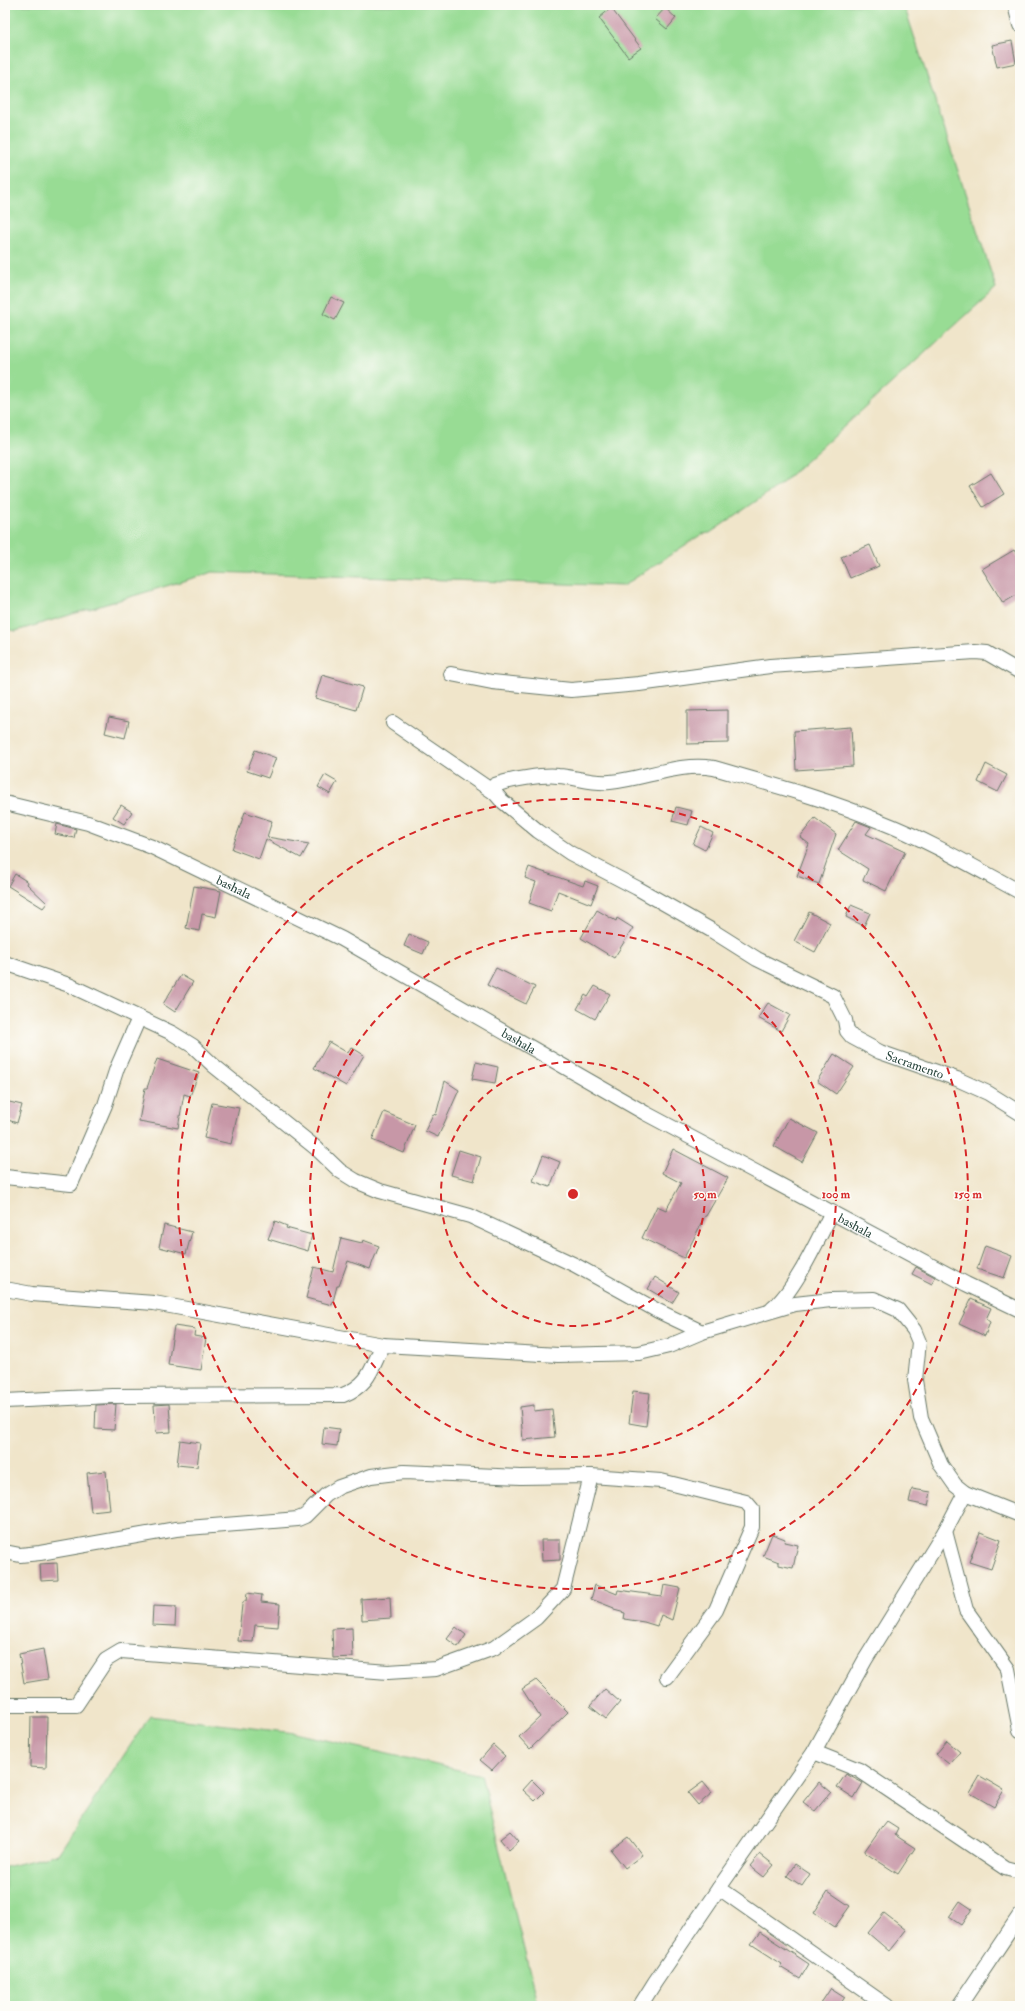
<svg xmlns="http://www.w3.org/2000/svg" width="1025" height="2011" font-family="'IM FELL Double Pica',serif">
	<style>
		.green { fill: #98dc94; stroke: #5c8c64 }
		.building { fill: #c797a7 }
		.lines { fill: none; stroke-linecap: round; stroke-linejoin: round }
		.minor-casing { stroke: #687868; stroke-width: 16 }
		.minor { stroke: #fff; stroke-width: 14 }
		.ring { fill: none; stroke: #d62828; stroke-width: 2; stroke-dasharray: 7 5 }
		.labels { text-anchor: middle; stroke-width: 3; stroke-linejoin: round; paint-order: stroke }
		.street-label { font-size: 13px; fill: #1f3d34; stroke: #fdfcf7 }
		.centre { fill: #d62828; stroke: #fdfcf7; stroke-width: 2 }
		.ring-label { font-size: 12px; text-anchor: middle; font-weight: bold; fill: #d62828; stroke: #fdfcf7; stroke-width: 3; stroke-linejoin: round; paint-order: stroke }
	</style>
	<rect width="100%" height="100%" fill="#fdfcf7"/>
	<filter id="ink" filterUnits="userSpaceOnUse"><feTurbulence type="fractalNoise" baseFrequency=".025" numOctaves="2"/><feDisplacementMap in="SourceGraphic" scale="8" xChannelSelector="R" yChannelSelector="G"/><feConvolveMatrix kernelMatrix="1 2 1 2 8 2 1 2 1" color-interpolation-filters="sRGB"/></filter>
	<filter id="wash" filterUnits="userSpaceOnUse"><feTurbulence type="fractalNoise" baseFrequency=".012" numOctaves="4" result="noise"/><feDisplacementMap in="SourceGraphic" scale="16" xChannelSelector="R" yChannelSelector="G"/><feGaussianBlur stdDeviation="0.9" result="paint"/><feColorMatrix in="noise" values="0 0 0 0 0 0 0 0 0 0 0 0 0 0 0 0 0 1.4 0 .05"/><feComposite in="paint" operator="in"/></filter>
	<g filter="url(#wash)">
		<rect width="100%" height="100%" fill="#f0e5ca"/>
		<path class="green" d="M5,5H904L996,288L781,484L710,533L702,534L623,586L213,572L16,631L5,629Z
			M150,1716L295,1733L481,1775L538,2006H5V1867L58,1854Z"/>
		<g id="blocks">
			<path class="building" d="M611,8L641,48L628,57L599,18Z
				M665,8L676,18L667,29L655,19Z
				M1012,41L1016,63L997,67L992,45Z
				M331,297L344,303L335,320L323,314Z
				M991,473L1004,494L983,507L970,486Z
				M870,545L879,566L850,578L841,557Z
				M1014,550L1020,560V593L1003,603L982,569Z
				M322,675L363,687L356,710L315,698Z
				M728,710V743L687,744V711Z
				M109,717L129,721L125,738L105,733Z
				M851,727L853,766L796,770L794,731Z
				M255,750L276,758L268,778L247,771Z
				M986,764L1007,775L998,792L978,782Z
				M325,775L337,782L330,794L318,787Z
				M121,805L132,812L124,824L113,817Z
				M676,807L692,811L688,825L672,821Z
				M245,812L272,821L267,837L309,844L301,858L266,839L259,859L232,849Z
				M815,818L836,834L819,884L797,876L809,844L800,837Z
				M856,821L871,827L866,834L905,852L886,891L863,880L868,869L838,850Z
				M57,824L76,829L74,838L55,834Z
				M701,827L713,833L705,850L693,844Z
				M529,867L583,886L585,881L598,886L591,904L558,891L551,911L529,903L536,882L525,878Z
				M15,874L28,882L27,884L47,903L43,908L8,886Z
				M194,886L221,891L216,917L202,914L199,931L186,928Z
				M851,905L870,913L864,926L846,917Z
				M597,910L616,921L617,918L633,928L614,958L581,938Z
				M809,912L830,923L815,952L794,941Z
				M409,934L428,942L423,954L404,946Z
				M496,968L535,987L526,1004L487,985Z
				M181,975L193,982L175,1012L163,1004Z
				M595,986L610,994L595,1019L577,1009L585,995L588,997Z
				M768,1003L790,1015L781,1031L758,1018Z
				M329,1042L348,1053L351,1047L364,1055L346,1086L314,1068Z
				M834,1054L854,1067L836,1094L817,1081Z
				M157,1059L199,1073L190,1096L184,1094L178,1128L139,1121L145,1088H147Z
				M476,1062L498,1067L495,1083L472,1079Z
				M445,1081L459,1090L438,1137L425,1131L433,1114L436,1115Z
				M5,1101L22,1105L17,1123L5,1119Z
				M212,1103L239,1108L231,1144L204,1138Z
				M384,1112L415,1125L404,1153L372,1140Z
				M789,1118L818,1133L802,1162L774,1146Z
				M673,1149L728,1178L706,1216H705L684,1258L642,1238L657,1206L666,1210L681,1183L662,1173Z
				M459,1150L481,1157L474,1181L451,1175Z
				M543,1155L560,1162L550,1187L533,1181Z
				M275,1221L287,1226L286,1228L312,1235L308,1251L268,1239Z
				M164,1225L192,1232L186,1254L159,1247Z
				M341,1238L362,1243L363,1240L379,1246L370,1269L348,1261L339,1286H337L332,1305L306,1298L314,1267L333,1272Z
				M985,1246L1012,1256L1004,1278L977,1269Z
				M916,1267L935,1277L932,1284L912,1274Z
				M655,1277L679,1292L672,1303L648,1289Z
				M971,1299L991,1308L986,1319L990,1322L985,1336L959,1324Z
				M174,1326L195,1329L194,1336L206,1338L201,1370L168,1365Z
				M633,1391L650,1393L646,1426L629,1423Z
				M116,1404L114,1430L95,1429L96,1405Z
				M169,1404L171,1432L156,1433L154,1405Z
				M534,1405V1411L552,1409L555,1437L523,1440L520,1407Z
				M324,1427L339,1429L337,1446L322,1444Z
				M180,1440L200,1443L197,1467L177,1465Z
				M106,1471L110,1510L91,1512L87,1473Z
				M912,1489L931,1492L928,1506L909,1502Z
				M980,1532L1001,1540L991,1569L969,1562Z
				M772,1534L785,1539L784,1542L798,1545L793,1568L779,1565V1562L763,1556Z
				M541,1540H560V1560L542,1561Z
				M57,1563L58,1580L41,1581L40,1564Z
				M595,1585L617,1594L618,1590L662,1596L664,1585L680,1588L672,1620L661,1615L657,1626L644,1622L624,1619L625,1613L614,1610V1608L591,1599Z
				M247,1593L262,1595L261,1602L280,1604L278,1627L255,1625L253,1642L238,1641L242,1605L244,1601H246Z
				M390,1597L391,1618L362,1620L361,1599Z
				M153,1606L176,1607L175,1626L152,1625Z
				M456,1627L466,1635L458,1647L447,1639Z
				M352,1628L353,1657L333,1658L332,1629Z
				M43,1649L48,1679L24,1683L19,1654Z
				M536,1680L568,1712L530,1749L519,1737L540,1717L522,1689Z
				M605,1689L620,1702L606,1719L590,1706Z
				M31,1717H47L46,1768L30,1767Z
				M947,1741L960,1752L949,1764L936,1754Z
				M493,1745L505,1756L492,1770L480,1760Z
				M846,1774L863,1783L854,1798L837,1787Z
				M980,1776L1004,1790L994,1807L970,1793Z
				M532,1780L544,1792L535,1801L523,1790Z
				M703,1782L712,1793L698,1805L688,1793Z
				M819,1782L831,1792L815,1811L803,1802Z
				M887,1822L898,1829L895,1835L915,1848L898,1874L864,1852L882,1826L883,1827Z
				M510,1831L519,1841L509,1850L500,1839Z
				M628,1837L642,1855L625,1868L611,1850Z
				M760,1854L774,1865L764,1877L750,1866Z
				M795,1864L810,1874L802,1886L787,1876Z
				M828,1891L850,1906L835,1927L814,1913Z
				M960,1901L972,1909L961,1925L949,1917Z
				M884,1913L906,1930L889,1951L868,1933Z
				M760,1932L809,1964L800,1979L780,1967L782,1964L751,1944Z
				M831,1988L845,1997L839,2006H819Z"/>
		</g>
	</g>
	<g filter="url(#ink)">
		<use href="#blocks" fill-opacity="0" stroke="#687868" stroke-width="1"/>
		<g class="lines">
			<g class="minor-casing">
				<g id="minor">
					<path d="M1015,5L1020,25"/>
					<path d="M451,674L492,682L571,690L639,684L770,666L975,652L987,653L1020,672"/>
					<path d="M393,723L495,793"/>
					<path id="s1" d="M5,803L88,823L152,847L342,939L645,1113L966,1284L1020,1310"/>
					<path id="s2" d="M1020,892C974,867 928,840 879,821C826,799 770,784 714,768C678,762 645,779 610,782C592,784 576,777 558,776C545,774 508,780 495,785V793L501,800L538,831L570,853L637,888L711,930L757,959L833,996L845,1020L847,1031L852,1037L880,1052L957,1079L988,1093L1020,1113"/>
					<path d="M5,963L69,985L172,1033L193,1046L213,1065L316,1148L340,1171L356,1181L380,1191L470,1216L575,1265L658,1311L702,1332"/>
					<path d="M5,1177L71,1184L105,1105L117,1068L139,1018"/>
					<path d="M5,1289L32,1294L154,1303L383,1345L558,1355L639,1353L669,1346L702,1332L795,1304L831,1300L874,1299L898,1310L914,1330L919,1342L915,1380L921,1418L941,1465L955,1485L965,1493"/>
					<path d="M772,1309C795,1291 818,1239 832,1212"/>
					<path d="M5,1401L112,1396L343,1395C370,1384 371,1369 383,1345"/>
					<path d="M945,1531L966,1610L1008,1669L1020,1730"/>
					<path d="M5,1552L20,1555L40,1553L176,1529L298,1519L305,1516L326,1495L339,1487L371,1476L404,1472L520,1477L591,1476L661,1481L746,1502L752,1509V1527L716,1610L667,1677"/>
					<path d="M5,1705H76L106,1660L121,1651L388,1672L436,1669L494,1648L536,1618L563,1589L591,1476"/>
					<path d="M814,1752L859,1770L1005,1868L1020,1872"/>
					<path d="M640,2006L655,1982L719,1888"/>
					<path d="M887,2006L719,1888L814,1752L865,1660L945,1531L965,1493L1020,1515"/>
					<path d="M959,2006L1020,1915"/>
				</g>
			</g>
			<use href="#minor" class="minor"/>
		</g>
	</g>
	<g class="ring">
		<circle cx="573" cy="1194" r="132"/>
		<circle cx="573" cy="1194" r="263"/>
		<circle cx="573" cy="1194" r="395"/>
	</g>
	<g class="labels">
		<g class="street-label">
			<text dy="5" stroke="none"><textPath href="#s1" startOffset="245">bashala</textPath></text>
			<text dy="5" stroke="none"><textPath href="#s1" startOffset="569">bashala</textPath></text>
			<text dy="5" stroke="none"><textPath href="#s2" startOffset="1072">Sacramento</textPath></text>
			<text dy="5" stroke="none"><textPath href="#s1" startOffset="953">bashala</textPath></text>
		</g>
	</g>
	<circle cx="573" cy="1194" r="6" class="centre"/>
	<g class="ring-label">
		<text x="705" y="1198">50 m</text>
		<text x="836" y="1198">100 m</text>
		<text x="968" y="1198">150 m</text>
	</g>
	<rect width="1025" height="2011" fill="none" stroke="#fdfcf7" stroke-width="20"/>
</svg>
